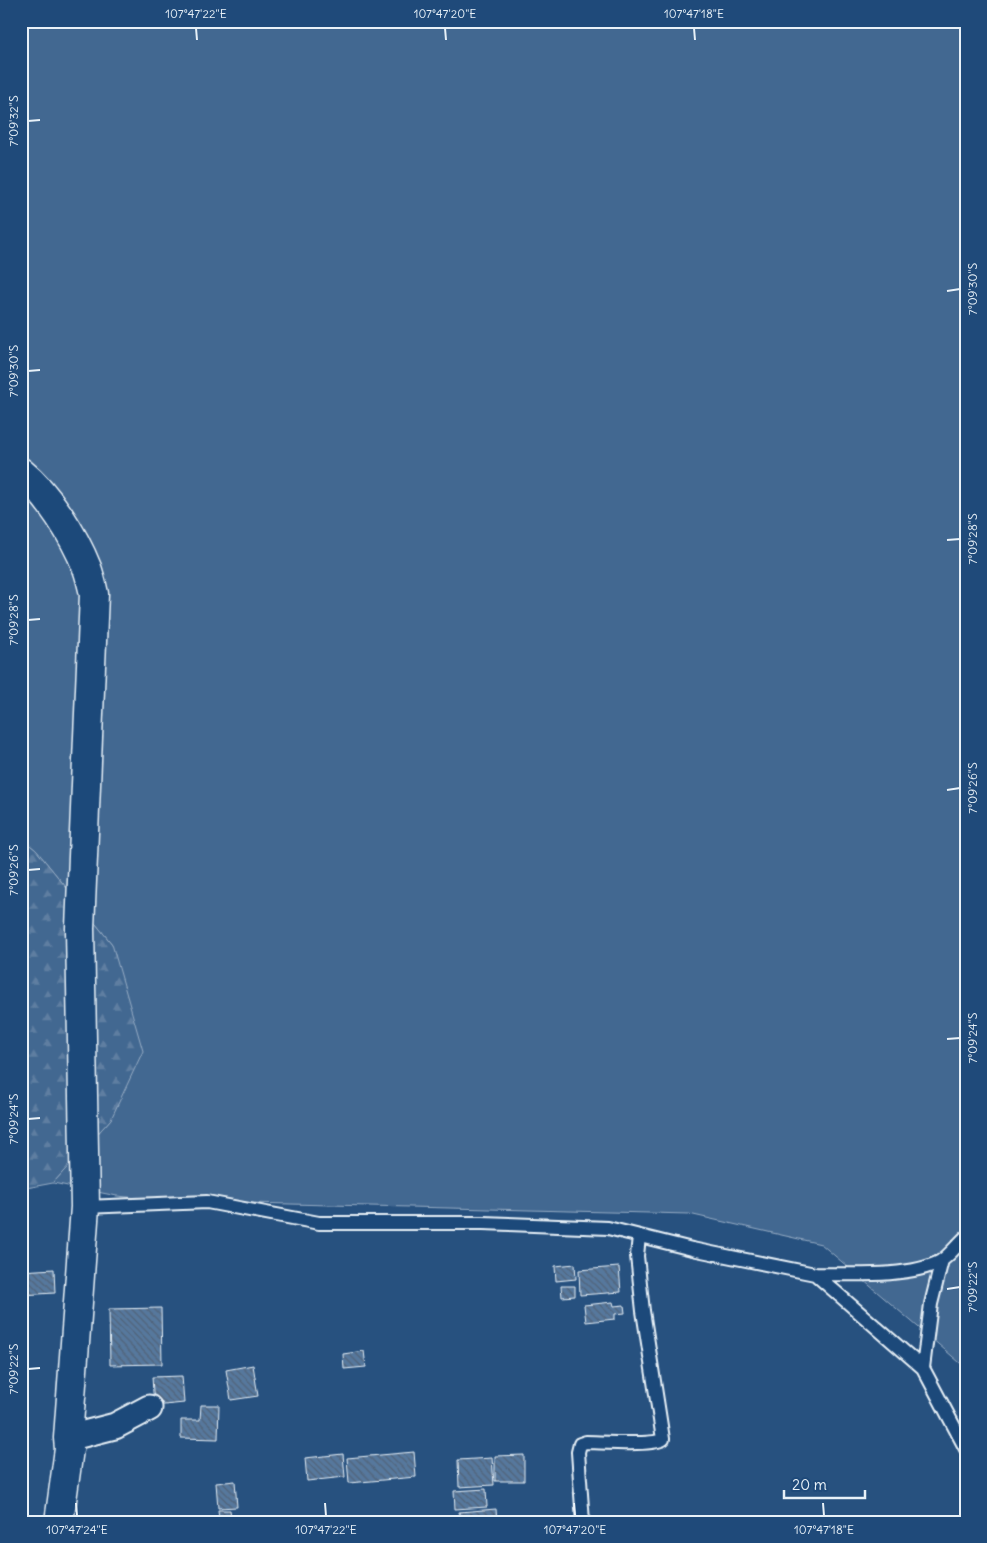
<svg xmlns="http://www.w3.org/2000/svg" width="987" height="1543" font-family="Delius,sans-serif">
	<style>
		.green { fill: #436891; stroke: #96acc4 }
		.forest { fill: url(#forest-firs); stroke: #96acc4 }
		.building { fill: url(#building-back-hatch); stroke: #e8f1f8 }
		.lines { fill: none; stroke-linecap: round; stroke-linejoin: round }
		.service-casing { stroke: #e8f1f8; stroke-width: 16 }
		.minor-casing { stroke: #e8f1f8; stroke-width: 29 }
		.secondary-casing { stroke: #e8f1f8; stroke-width: 31 }
		.service { stroke: #1f4a7a; stroke-width: 12 }
		.minor { stroke: #1f4a7a; stroke-width: 25 }
		.secondary { stroke: #1f4a7a; stroke-width: 28 }
		.ticks { fill: none; stroke: #e8f1f8; stroke-width: 2 }
		.neatline { fill: none; stroke: #e8f1f8; stroke-width: 2 }
		.ticks-label { font-size: 12px; text-anchor: middle; fill: #e8f1f8 }
	</style>
	<defs>
		<pattern id="forest-firs" width="22" height="20" patternUnits="userSpaceOnUse" patternTransform="scale(1.25)"><rect width="22" height="20" fill="#436891"/><path d="M5 1l3.5 6h-7zM16 11l3.5 6h-7z" fill="#5e7ea1"/></pattern>
		<pattern id="building-back-hatch" width="6" height="6" patternUnits="userSpaceOnUse" patternTransform="scale(1.25)"><rect width="6" height="6" fill="#57789d"/><path d="M-1 5l2 2M0 0l6 6M5-1l2 2" fill="none" stroke="#4f6278"/></pattern>
	</defs>
	<rect width="100%" height="100%" fill="#27517f"/>
	<filter id="ink" filterUnits="userSpaceOnUse"><feTurbulence type="fractalNoise" baseFrequency=".02" numOctaves="2"/><feDisplacementMap in="SourceGraphic" scale="10" xChannelSelector="R" yChannelSelector="G"/><feConvolveMatrix kernelMatrix="1 2 1 2 8 2 1 2 1" color-interpolation-filters="sRGB"/></filter>
	<g filter="url(#ink)">
		<path class="green" d="M21,21H966V1368L821,1244L689,1214L170,1201L117,1196L53,1183L111,1119L112,944L36,850L21,838Z"/>
		<path class="forest" d="M21,838L36,850L112,944L143,1051L111,1119L53,1183L21,1189Z"/>
		<path class="building" d="M575,1264L576,1279L556,1281L555,1266Z
			M619,1267L621,1292L580,1295L579,1270Z
			M54,1269L55,1293L21,1295V1271Z
			M561,1286H575V1296L562,1297Z
			M613,1302L614,1306L624,1305L625,1313L615,1314V1319L586,1322L584,1305Z
			M161,1308L162,1364L110,1365L109,1309Z
			M364,1351L366,1367L344,1369L343,1354Z
			M253,1365L258,1396L231,1400L226,1370Z
			M182,1376L184,1403L154,1406L152,1377Z
			M201,1405H219L218,1439L181,1438V1420H200Z
			M414,1452L416,1477L349,1483L347,1458Z
			M343,1454L345,1477L307,1481L305,1458Z
			M524,1455V1481H495V1456Z
			M492,1458L494,1485L459,1487L458,1460Z
			M235,1481L237,1507L218,1508L216,1483Z
			M486,1489L487,1507L455,1509L454,1491Z
			M496,1509L497,1522H460L459,1512Z
			M218,1510H230L231,1517L219,1518Z"/>
		<g class="lines">
			<g class="service-casing">
				<path id="service" d="M85,1207L207,1202L319,1223H483L608,1228L692,1249L815,1274L923,1368L966,1449
					M815,1274C850,1274 910,1278 941,1261C950,1255 958,1244 966,1237
					M923,1368L931,1304L942,1260
					M583,1522L578,1452L580,1444L586,1442C600,1442 654,1446 663,1439L643,1311L637,1256L639,1236"/>
			</g>
			<g class="minor-casing">
				<path id="minor" d="M68,1438L115,1426L149,1408"/>
			</g>
			<g class="secondary-casing">
				<path id="secondary" d="M21,472C48,494 74,535 87,568C90,576 92,585 94,594L80,928L85,1207L68,1438L69,1449L59,1522"/>
			</g>
			<use href="#service" class="service"/>
			<use href="#minor" class="minor"/>
			<use href="#secondary" class="secondary"/>
		</g>
	</g>
	<path class="ticks" d="M196,28L197,40M445,28L446,40M694,28L695,40M28,121L40,120M947,291L960,289M28,371L40,370M947,540L960,539M28,620L40,619M947,790L960,788M28,870L40,869M947,1039L960,1038M28,1119L40,1118M947,1289L960,1287M28,1369L40,1368M76,1503L77,1516M325,1503L326,1516M574,1503L575,1516M823,1503L824,1516"/>
	<rect width="987" height="1543" fill="none" stroke="#1f4a7a" stroke-width="55"/>
	<path d="M784 1490v8h81v-8" fill="none" stroke="#e8f1f8" stroke-width="2.5"/>
	<text x="792" y="1490" font-size="15" fill="#e8f1f8" stroke="#1f4a7a" stroke-width="4" paint-order="stroke">20 m</text>
	<rect x="28" y="28" width="932" height="1488" class="neatline"/>
	<g class="ticks-label">
		<text x="196" y="18">107°47'22"E</text>
		<text x="445" y="18">107°47'20"E</text>
		<text x="694" y="18">107°47'18"E</text>
		<text transform="translate(14 121) rotate(-90)" y="4">7°09'32"S</text>
		<text transform="translate(973 289) rotate(-90)" y="4">7°09'30"S</text>
		<text transform="translate(14 371) rotate(-90)" y="4">7°09'30"S</text>
		<text transform="translate(973 539) rotate(-90)" y="4">7°09'28"S</text>
		<text transform="translate(14 620) rotate(-90)" y="4">7°09'28"S</text>
		<text transform="translate(973 788) rotate(-90)" y="4">7°09'26"S</text>
		<text transform="translate(14 870) rotate(-90)" y="4">7°09'26"S</text>
		<text transform="translate(973 1038) rotate(-90)" y="4">7°09'24"S</text>
		<text transform="translate(14 1119) rotate(-90)" y="4">7°09'24"S</text>
		<text transform="translate(973 1287) rotate(-90)" y="4">7°09'22"S</text>
		<text transform="translate(14 1369) rotate(-90)" y="4">7°09'22"S</text>
		<text x="77" y="1534">107°47'24"E</text>
		<text x="326" y="1534">107°47'22"E</text>
		<text x="575" y="1534">107°47'20"E</text>
		<text x="824" y="1534">107°47'18"E</text>
	</g>
</svg>
